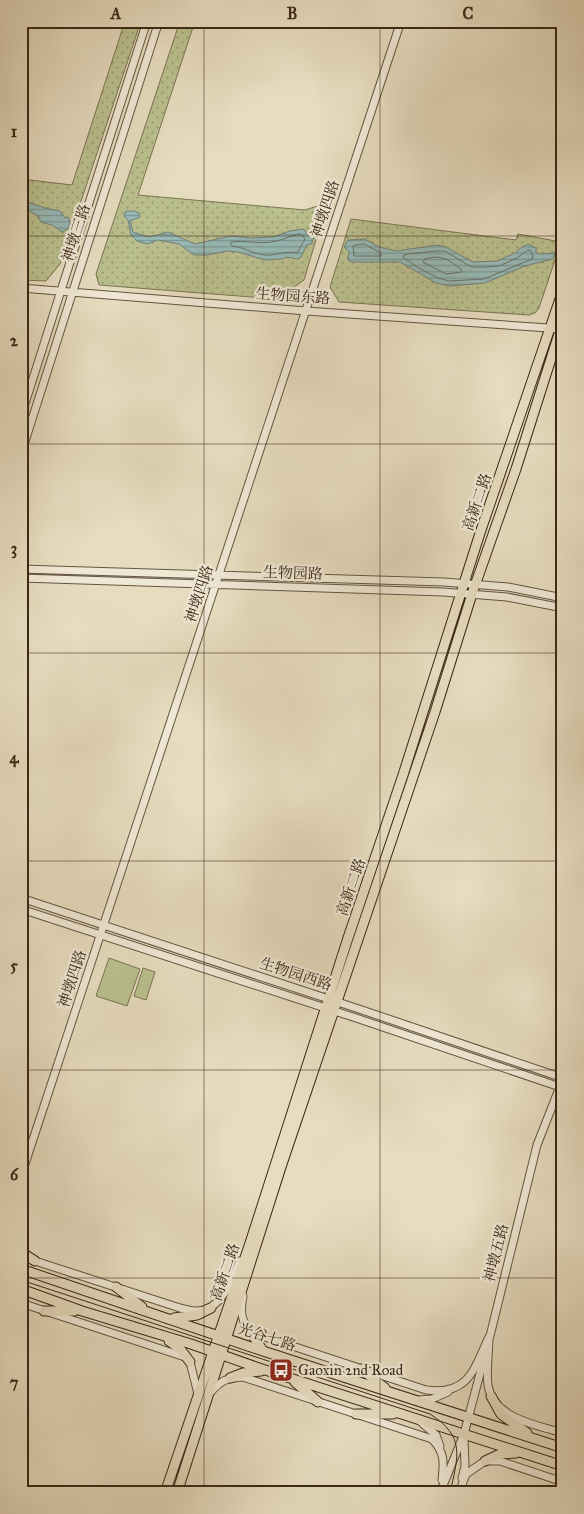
<svg xmlns="http://www.w3.org/2000/svg" width="584" height="1514" font-family="'IM FELL Great Primer','Noto Serif SC',serif">
	<style>
		.grass { fill: #babf8e; stroke: #7a7452 }
		.park { fill: url(#park-dots); stroke: #7a7452 }
		.water { fill: url(#water-rules); stroke: #728077 }
		.lines { fill: none; stroke-linecap: round; stroke-linejoin: round }
		.shore { stroke: #687166; stroke-width: 1 }
		.minor-casing { stroke: #655540; stroke-width: 9 }
		.major-casing { stroke: #3a2815; stroke-width: 11 }
		.minor { stroke: #efe8d5; stroke-width: 7 }
		.major { stroke: #e6dcbf; stroke-width: 9 }
		.tram { stroke: #3a2815; stroke-width: 1 }
		.grid { fill: none; stroke: #3a2815; stroke-width: 1; stroke-opacity: 0.55 }
		.labels { text-anchor: middle; stroke-width: 4.5; stroke-linejoin: round; paint-order: stroke }
		.street-label { font-size: 15px; fill: #3a2815; stroke: #efe8d5 }
		.poi-label { font-size: 15px; fill: #3a2815; stroke: #efe8d5; text-anchor: start }
		.neatline { fill: none; stroke: #3a2815; stroke-width: 2 }
		.grid-label { font-size: 16px; text-anchor: middle; font-weight: bold; fill: #3a2815 }
	</style>
	<defs>
		<pattern id="park-dots" width="8" height="8" patternUnits="userSpaceOnUse" patternTransform="scale(1.25)"><rect width="8" height="8" fill="#babf8e"/><path d="M2 2h.1M6 6h.1" fill="none" stroke="#989b73" stroke-width="1.8" stroke-linecap="round"/></pattern>
		<pattern id="water-rules" width="6" height="5" patternUnits="userSpaceOnUse" patternTransform="scale(1.25)"><rect width="6" height="5" fill="#97bab8"/><path d="M0 2.5h6" fill="none" stroke="#7c9794"/></pattern>
	</defs>
	<rect width="100%" height="100%" fill="#e6dcbf"/>
	<filter id="stains"><feTurbulence type="fractalNoise" baseFrequency=".004" numOctaves="4"/><feColorMatrix values="0 0 0 0 .2 0 0 0 0 .09 0 0 0 0 .02 0 0 0 .5 -.17"/></filter>
	<radialGradient id="worn" r=".72"><stop offset=".6" stop-color="#630" stop-opacity="0"/><stop offset="1" stop-color="#630" stop-opacity=".3"/></radialGradient>
	<path class="grass" d="M109,958L140,969L127,1006L96,996Z
		M143,968L155,972L146,1000L134,996Z"/>
	<path class="park" d="M125,21H141L60,264L46,281L21,280V179L72,185Z
		M180,21H195L138,195L305,210L327,203L304,280L277,299L99,285L96,274Z
		M351,219L516,240L518,234L561,242L539,308L535,313L529,315L339,302L330,287Z"/>
	<path class="water" d="M21,197L27,202L45,208L60,211L65,218L68,217L70,223L68,229L62,232L52,225L41,222L38,216L26,209L21,210Z
		M126,211H134L139,213L140,217L130,221L133,232L149,237L168,232L195,244L231,236L251,238L273,237L290,231L304,229L308,235L314,237L311,244L307,245L301,257L298,259L287,257L281,259L265,260L238,252L227,251L208,255H194L179,244L158,240L147,244L137,241L131,235L128,220L124,216Z
		M365,239L379,247L397,251L437,245L446,247L473,262L497,261L515,253L522,247L528,244L536,248V252L539,254L555,253L553,259L525,266L485,283L450,286L436,283L400,262H351L348,260L349,252L344,247L348,240Z"/>
	<g class="lines">
		<path class="shore" d="M299,234L302,235L305,239L297,253C286,250 276,256 265,255C253,254 244,247 232,246L230,244L231,242C243,240 257,244 271,242C281,241 289,236 299,234Z
			M364,244L381,253V256H354L353,246Z
			M528,250L531,251L533,256L532,259L484,279L449,281L438,278L417,267L403,257L404,255L408,254L437,251H445L471,267H487L499,266L517,258Z
			M438,257L448,260L461,269L462,272L446,274L423,262L425,259Z"/>
		<g class="minor-casing">
			<path id="minor" d="M21,288L306,311L563,329
				M21,416L147,21
				M21,454L159,21
				M21,569L444,582L508,587L563,598
				M21,578L443,592L507,597L563,608
				M21,898L356,1008L563,1078
				M21,909L353,1017L560,1087
				M21,1176L401,21
				M32,1260L180,1308C185,1309 191,1311 196,1311C222,1311 231,1280 240,1261
				M243,1296C239,1317 242,1327 262,1336L426,1390C469,1396 474,1369 489,1337C489,1352 486,1370 488,1385C493,1418 536,1425 563,1433
				M21,1303L185,1357L190,1362L198,1394
				M489,1340L537,1145L561,1084
				M210,1393C221,1380 227,1378 243,1377L432,1439C445,1452 444,1463 442,1480
				M418,1400L432,1399L448,1392
				M421,1422L436,1435L440,1446
				M462,1478L465,1466L464,1437
				M440,1493L464,1434L486,1351
				M459,1493L466,1474L485,1461H500L563,1482"/>
		</g>
		<g class="major-casing">
			<path id="major" d="M21,1252L35,1261
				M21,1269L263,1351L563,1448
				M116,1287L142,1307
				M21,1289L82,1311L191,1344L259,1368L563,1466
				M44,1311H74
				M174,1318L197,1315L211,1308
				M250,1331L263,1351
				M169,1341L181,1350L190,1362
				M361,1369L385,1388
				M230,1378L243,1373L261,1371
				M295,1382L318,1402
				M491,1396L501,1414L527,1433
				M356,1414H393
				M485,1461L500,1454L516,1453
				M165,1493L251,1240L347,941L403,775L480,533L563,290
				M177,1493L282,1164L435,712L472,594L516,469L563,321"/>
		</g>
		<use href="#minor" class="minor"/>
		<use href="#major" class="major"/>
		<path class="tram" d="M21,1280L430,1414C466,1437 458,1456 450,1493"/>
	</g>
	<path class="grid" d="M204,21V1493M380,21V1493M21,236H563M21,444H563M21,653H563M21,861H563M21,1070H563M21,1278H563"/>
	<defs>
		<g id="bus-square" transform="scale(1.25)"><rect x="-9" y="-9" width="18" height="18" rx="4" fill="#8f2418" stroke="#efe8d5"/><path d="M-5-6H5V4H4V6H2V4H-2V6H-4V4H-5ZM-3.5-4V0h7V-4ZM-3.5 1.2v1.5H-2V1.2ZM2 1.2v1.5H3.5V1.2Z" fill="#fff"/></g>
	</defs>
	<g fill-rule="evenodd">
		<use href="#bus-square" x="281" y="1370"/>
	</g>
	<g class="labels">
		<g class="street-label">
			<text transform="translate(325 209) rotate(-72)" y="5">神墩四路</text>
			<text transform="translate(76 233) rotate(-72)" y="5">神墩三路</text>
			<text transform="translate(293 296) rotate(4)" y="5">生物园东路</text>
			<text transform="translate(477 502) rotate(-71)" y="5">高新二路</text>
			<text transform="translate(293 573) rotate(2)" y="5">生物园路</text>
			<text transform="translate(199 594) rotate(-72)" y="5">神墩四路</text>
			<text transform="translate(351 887) rotate(-71)" y="5">高新二路</text>
			<text transform="translate(296 974) rotate(18)" y="5">生物园西路</text>
			<text transform="translate(72 979) rotate(-72)" y="5">神墩四路</text>
			<text transform="translate(496 1253) rotate(-76)" y="5">神墩五路</text>
			<text transform="translate(225 1272) rotate(-71)" y="5">高新二路</text>
			<text transform="translate(267 1337) rotate(18)" y="5">光谷七路</text>
		</g>
		<g class="poi-label">
			<text x="298" y="1375">Gaoxin 2nd Road</text>
		</g>
	</g>
	<rect width="584" height="1514" fill="none" stroke="#e6dcbf" stroke-width="55"/>
	<rect x="28" y="28" width="528" height="1458" class="neatline"/>
	<g class="grid-label">
		<text x="116" y="19">A</text>
		<text x="292" y="19">B</text>
		<text x="468" y="19">C</text>
		<text x="14" y="137">1</text>
		<text x="14" y="346">2</text>
		<text x="14" y="554">3</text>
		<text x="14" y="763">4</text>
		<text x="14" y="971">5</text>
		<text x="14" y="1180">6</text>
		<text x="14" y="1388">7</text>
	</g>
	<rect width="100%" height="100%" filter="url(#stains)"/>
	<rect width="100%" height="100%" fill="url(#worn)"/>
</svg>
